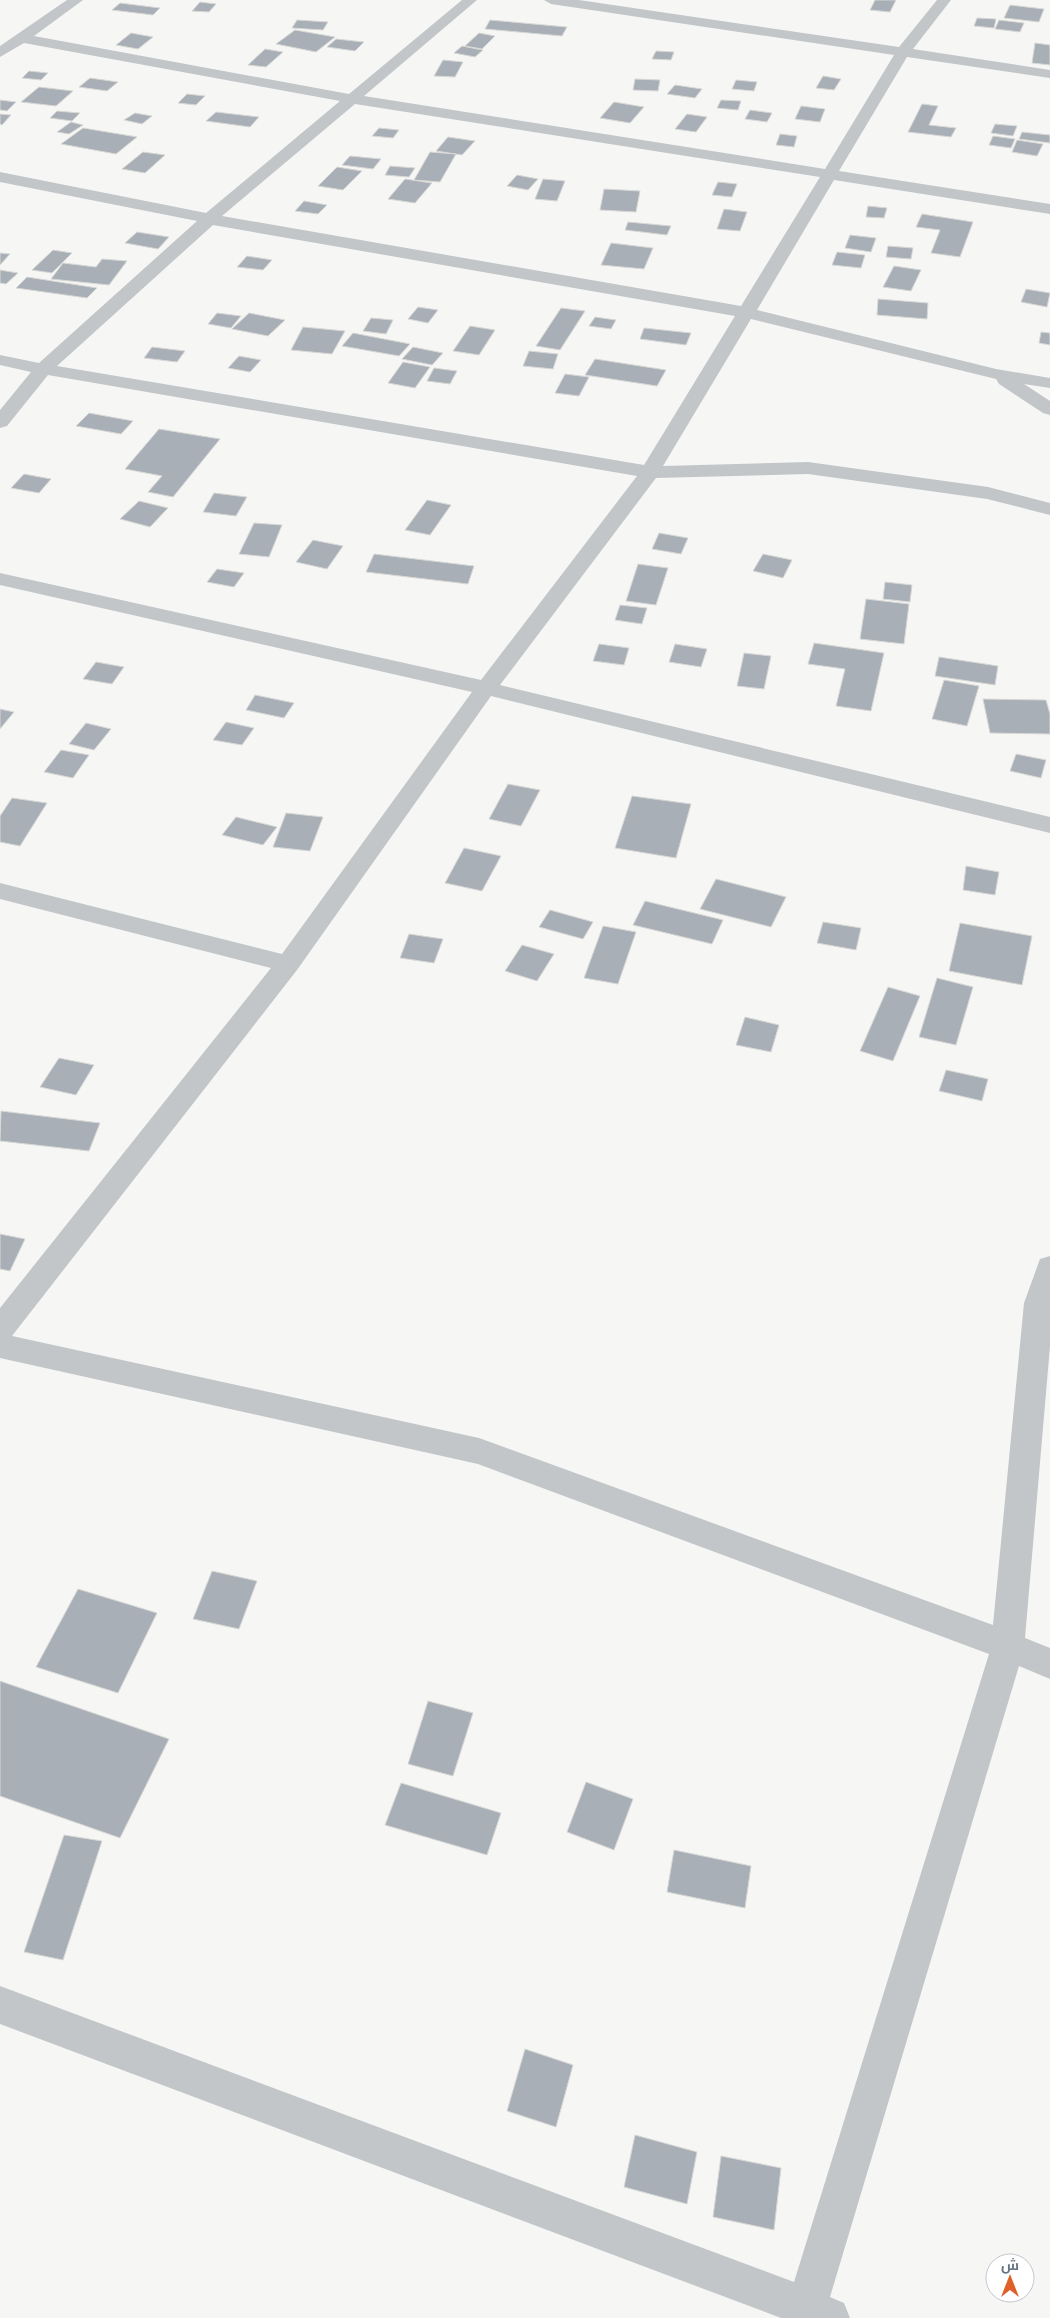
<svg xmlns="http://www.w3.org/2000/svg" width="1050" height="2318" font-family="'Work Sans',Cairo,sans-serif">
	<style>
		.building { fill: #a8afb6; stroke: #d8d8d6 }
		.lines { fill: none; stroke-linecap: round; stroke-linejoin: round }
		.minor { fill: #c2c6c9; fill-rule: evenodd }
	</style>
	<rect width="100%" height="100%" fill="#f6f7f4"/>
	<path class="building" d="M875,0H896L890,12L870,10Z
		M200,2L216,4L209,12L192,11Z
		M120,3L160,8L153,15L112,10Z
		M1010,5L1044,9L1039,22L1004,18Z
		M977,18L996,19L994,28L974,26Z
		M297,20L328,22L323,30L292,28Z
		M490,20L567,27L562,36L485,29Z
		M999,20L1024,23L1020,32L995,29Z
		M295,30L335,37L316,52L276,44Z
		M131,33L153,37L138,49L116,45Z
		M479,33L495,36L482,49L465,46Z
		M336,39L364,42L355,51L327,47Z
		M1035,43L1050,45V65L1032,63Z
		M462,46L483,50L475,57L454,53Z
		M265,49L283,52L266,67L248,65Z
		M656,51L674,52L671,60L652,59Z
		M443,60L463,62L455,77L434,76Z
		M29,71L48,73L41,80L22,78Z
		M823,76L841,79L834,90L816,88Z
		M90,78L118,82L107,91L79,87Z
		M635,79L660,80L658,91L633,90Z
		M736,80L757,82L754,91L732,89Z
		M675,85L702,89L695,98L667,94Z
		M39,87L73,91L56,106L21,102Z
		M187,94L205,96L196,105L178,103Z
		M0,100L16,102L7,111L0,110Z
		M721,100L741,101L738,110L717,108Z
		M614,102L644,107L630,123L600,118Z
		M922,104L938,106L929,125L956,128L951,137L908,132Z
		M801,106L825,109L820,122L795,119Z
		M750,110L772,113L767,122L745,119Z
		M57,111L80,113L72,121L50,118Z
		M216,112L259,117L250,127L206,121Z
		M135,113L152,116L142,124L124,120Z
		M0,114L11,115L2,125L0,124Z
		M687,114L707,117L696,132L675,129Z
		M71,122L83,125L69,134L57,132Z
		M995,124L1017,126L1013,136L991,133Z
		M83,128L137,137L116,154L61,144Z
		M379,128L399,130L393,138L372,136Z
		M1022,132L1050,135V143L1019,139Z
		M780,134L797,136L794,147L776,145Z
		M993,136L1015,139L1011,148L989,145Z
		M448,137L475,141L462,155L436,151Z
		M1017,140L1043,144L1037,156L1012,152Z
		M143,152L165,155L145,173L122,169Z
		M430,152L456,154L440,182L414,180Z
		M350,156L381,159L373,169L342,165Z
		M390,166L415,168L409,177L385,175Z
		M337,167L362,171L343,190L318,186Z
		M517,175L538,179L528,190L507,186Z
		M405,179L432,183L415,203L388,199Z
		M543,179L565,181L557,201L535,199Z
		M718,182L737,184L732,197L712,195Z
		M604,189L640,191L636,212L600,210Z
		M304,201L327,205L318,214L295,211Z
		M868,206L887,208L884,218L866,217Z
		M724,209L747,212L740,231L717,229Z
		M922,214L973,222L960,257L931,253L940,230L916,227Z
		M628,222L671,226L667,235L625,230Z
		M137,232L169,237L158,249L125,243Z
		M850,235L876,238L871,252L845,248Z
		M611,243L653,248L644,269L601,265Z
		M888,246L913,248L911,259L886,257Z
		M53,250L72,253L52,273L32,270Z
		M837,252L865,255L861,268L832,265Z
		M0,253L10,254L0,265Z
		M247,256L272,260L263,270L237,267Z
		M102,259L127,261L109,285L51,279L63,263L96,267Z
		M894,266L921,270L911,291L883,287Z
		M0,270L18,273L6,284L0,283Z
		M27,277L97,288L87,298L16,288Z
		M1026,289L1050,293L1047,307L1021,302Z
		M878,299L928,303L927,319L877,315Z
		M418,307L438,310L428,323L408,319Z
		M561,308L585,311L560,350L536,346Z
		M217,313L241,316L231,328L208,324Z
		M249,313L285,320L268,336L232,329Z
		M595,317L616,320L611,329L589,326Z
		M371,318L393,320L386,334L363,331Z
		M470,326L495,330L479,355L453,351Z
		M303,327L345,331L332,354L291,350Z
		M644,328L691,333L686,345L640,339Z
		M1041,332L1050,333V345L1039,343Z
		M353,333L410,344L399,356L342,346Z
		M152,347L185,351L177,362L144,358Z
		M413,347L443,353L432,365L402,359Z
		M529,351L558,354L553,369L523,366Z
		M239,356L261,360L250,372L228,368Z
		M595,359L666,370L657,386L585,375Z
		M403,362L430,367L415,388L388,383Z
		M434,368L457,371L450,384L427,381Z
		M565,374L589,377L579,396L555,393Z
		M89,413L133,421L121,434L76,426Z
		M159,429L220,439L173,497L148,492L162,476L125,469Z
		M24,474L51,479L39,493L11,488Z
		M214,493L247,497L236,516L203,512Z
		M427,500L451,505L430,535L405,530Z
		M139,501L168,508L150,527L120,519Z
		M254,523L282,525L269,557L239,554Z
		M659,533L688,538L681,554L652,549Z
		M313,540L343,546L327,569L296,562Z
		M374,554L474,566L468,584L366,572Z
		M763,554L792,560L783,578L753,571Z
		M638,564L668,568L656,605L626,601Z
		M217,569L244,573L234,587L207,582Z
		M885,582L912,585L910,602L883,599Z
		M866,599L909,604L904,644L860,639Z
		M620,605L647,608L642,624L615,620Z
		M814,643L884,653L871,711L836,706L845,669L808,664Z
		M599,644L629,648L624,665L593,661Z
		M675,644L707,649L701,667L669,662Z
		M744,653L771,656L764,689L737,686Z
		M939,657L998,666L995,685L935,676Z
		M96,662L124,667L112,684L83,679Z
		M944,680L979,686L967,726L932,719Z
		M255,695L294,703L284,718L246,710Z
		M983,699L1046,700L1050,714V734L990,733Z
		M0,709L14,712L0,729Z
		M226,722L254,728L242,745L213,740Z
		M86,723L111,729L94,750L69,744Z
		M61,750L89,755L73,778L44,772Z
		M1016,754L1046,760L1041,778L1010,771Z
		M508,784L540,790L521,826L489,819Z
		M632,796L691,804L676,858L615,848Z
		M12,798L47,803L20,846L0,842V816Z
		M286,813L323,817L310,851L273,847Z
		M236,817L277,827L263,845L222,835Z
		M464,848L501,856L482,891L445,883Z
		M966,866L999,872L995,895L963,890Z
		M716,879L786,897L771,927L700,909Z
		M645,901L723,920L712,944L633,925Z
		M550,910L593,922L583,939L539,927Z
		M823,922L861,928L856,950L817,943Z
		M960,923L1032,936L1022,985L949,971Z
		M603,926L636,932L618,984L584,978Z
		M409,934L443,939L434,963L400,958Z
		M522,945L554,954L537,981L505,971Z
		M937,978L973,987L956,1045L919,1037Z
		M888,987L920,996L893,1061L860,1051Z
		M745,1017L779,1025L771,1052L736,1045Z
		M59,1058L94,1065L76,1095L40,1087Z
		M946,1070L988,1079L982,1101L939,1091Z
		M1,1111L100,1123L89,1151L0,1141Z
		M0,1234L25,1239L10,1271L0,1269Z
		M212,1571L257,1581L239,1629L193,1619Z
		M78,1589L157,1613L118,1693L36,1667Z
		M0,1681L169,1739L120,1838L0,1796Z
		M428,1701L473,1713L453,1776L408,1764Z
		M586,1782L633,1799L614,1850L567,1832Z
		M401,1783L501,1813L487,1855L385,1825Z
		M64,1835L102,1841L63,1960L24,1952Z
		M674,1850L751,1866L745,1908L667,1892Z
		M525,2049L573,2065L556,2127L507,2111Z
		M635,2135L697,2152L687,2204L624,2187Z
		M721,2156L781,2168L774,2230L713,2217Z"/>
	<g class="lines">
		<path class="minor" d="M67,0H83L34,36L349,94L462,0H477L364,96L825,169L894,55L551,4L544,0H579L899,47L937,0H951L913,49L1050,70V78L907,57L839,171L1050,204V214L834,180L757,310L996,369L1050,378V388L1024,384L1050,401V415L1043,413L999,384L996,379L751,319L663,466L808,462L988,487L1050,503V515L987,499L808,474L656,478L500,685L1050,817V833L491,696L297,970L12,1336L479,1438L993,1625L1024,1303L1040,1259L1050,1256V1346L1025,1638L1050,1648V1679L1019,1666L830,2297L844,2303L850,2318H781L0,2024V1986L794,2282L989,1654L478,1464L0,1358V1308L271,968L0,899V883L282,954L472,692L0,585V573L481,680L637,476L48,375L7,426L0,428V410L31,372L0,365V355L39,363L197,221L0,182V172L206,213L340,101L24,43L0,57V46ZM355,104L820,177L741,306L222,216ZM213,225L735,316L644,465L57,366Z"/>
	</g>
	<g transform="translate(1010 2278)"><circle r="24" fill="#ffffff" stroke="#c2c8ce"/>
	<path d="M0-4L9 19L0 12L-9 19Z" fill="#e0602a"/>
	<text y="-8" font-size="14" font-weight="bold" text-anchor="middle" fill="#667584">ش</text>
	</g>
</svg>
